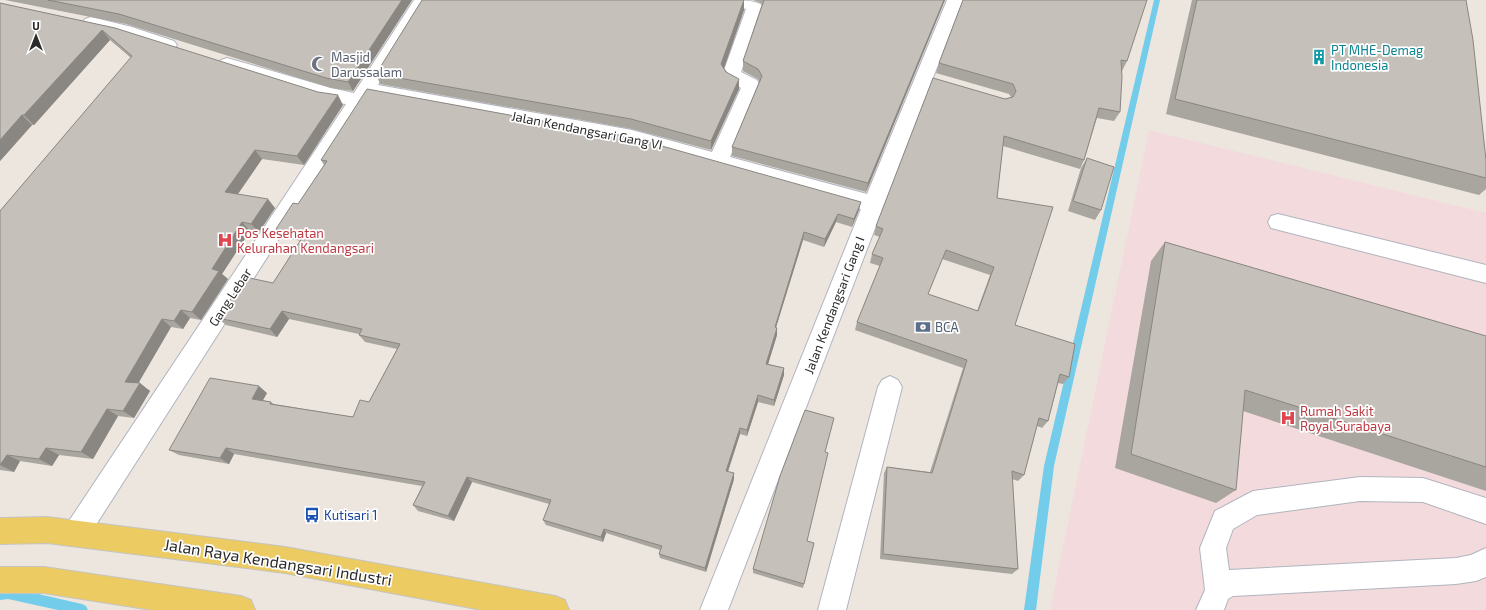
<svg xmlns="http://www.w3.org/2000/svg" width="1486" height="610" font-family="'Exo 2',sans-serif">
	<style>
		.medical { fill: #f3dbdd }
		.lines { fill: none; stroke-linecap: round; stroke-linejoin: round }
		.stream { fill: #74cceb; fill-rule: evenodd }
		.minor-casing { stroke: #b1b4be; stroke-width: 2 }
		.major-casing { stroke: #c4c4c4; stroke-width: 2 }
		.minor { fill: #fff; fill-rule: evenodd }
		.major { fill: #eccb63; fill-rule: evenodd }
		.wall { fill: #a9a59f; fill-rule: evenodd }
		.shaded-wall { fill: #8a8682 }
		.building { fill: #c5c0b9; stroke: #8a8682; fill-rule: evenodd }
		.labels { text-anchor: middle; stroke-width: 3.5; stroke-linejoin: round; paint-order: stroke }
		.culture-label { font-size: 13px; fill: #0d838f; stroke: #fff; text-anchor: start }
		.worship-label { font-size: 13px; fill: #5b616d; stroke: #fff; text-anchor: start }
		.street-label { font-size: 13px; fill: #2b2b2b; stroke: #fff }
		.health-label { font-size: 13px; fill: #be3a42; stroke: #fff; text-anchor: start }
		.service-label { font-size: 13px; fill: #4e5e75; stroke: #fff; text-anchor: start }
		.transit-label { font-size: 13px; fill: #164399; stroke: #fff; text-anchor: start }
		.near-street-label { font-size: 16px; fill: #2b2b2b; stroke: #fff }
	</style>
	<rect width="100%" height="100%" fill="#ece6de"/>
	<path class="medical" d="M1149,130L1486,213V610H1050Z"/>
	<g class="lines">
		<path class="stream" d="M1154,0H1160L1054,466L1036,610H1024L1044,466Z
			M8,587L82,604L86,606L88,610H58L8,599L0,600V588Z"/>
		<g class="minor-casing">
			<path id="minor" d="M414,0H430L378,85L632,130L712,152L741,88L727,80L723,73L746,9L731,4L729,0C739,0 757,0 763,6L741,72L757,80L760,85L730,157L867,194L947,0H963L728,610H700L861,209L632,144L371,95L85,542L76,546L67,542L63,533L67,524L346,104L331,102L221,68L218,64L221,60L227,58L331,88L354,93Z
				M91,17L132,27L174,41L177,45L174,49L168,51L122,36L85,27L82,23L85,19Z
				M1278,214L1486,265V283L1271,228L1268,222L1271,216Z
				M890,376L898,380L902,387L846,610H818L878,387L882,380Z
				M1360,477L1423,478L1486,498V524L1423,502L1360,501L1257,515L1233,529L1226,548L1229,570L1456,558L1471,555L1486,548V577L1476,581L1456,584L1233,596L1228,599L1224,610H1196L1205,590L1200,548L1215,511L1253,491Z"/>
		</g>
		<g class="major-casing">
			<path id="major" d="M47,517L285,547L555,596L565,600L569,610H482L285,573L47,543L0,544V518Z
				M0,567H44L241,596L251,600L255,610H152L44,593H0Z"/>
		</g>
		<use href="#minor" class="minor"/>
		<use href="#major" class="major"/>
	</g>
	<path class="wall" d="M5,0H412L353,91L331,88L126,24Z
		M744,0V10L724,68L739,89L711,150L632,129L380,84L376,74Z
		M753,0H945L866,192L732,156V147L759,82L758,79L743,71V61L762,4L761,3Z
		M963,0L1127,61L1122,71H1121L1120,112L1114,121L1097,118L1084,160L1080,169L1003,146L997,198L1015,325L1069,377L1063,384L1058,383L1048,421L1042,428L1037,426L1024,475L1018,481L1012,479L1018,569L1012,574L880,559L884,473L887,467L930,472L963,368L855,330L857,322L880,266L870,263L872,254L880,237L874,235L876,226L1005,99L1011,97L1009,94L936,73L939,63ZM942,259L990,275L977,311L928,294Z
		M1192,0H1466L1486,160V189L1479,195L1166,114Z
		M0,3L115,28L343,105L304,165L262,159L238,194L275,208L259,232L250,231L222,274L228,279L201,320L190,318L183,329L171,327L138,383L150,391L134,418L118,416L93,459L59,455L52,466L20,461L14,472L0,470V211L131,58L110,40L34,125H32L0,161Z
		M1087,158L1101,210L1095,220L1068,211L1081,168Z
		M321,160L859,210L852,227L836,222L824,247L803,240L776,327L777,328V335L768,364L784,368V375L774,406L758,402L747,436L740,434L728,472L734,479L706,572L660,558L659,554L660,550L606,533L603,542L546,525L543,520L549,504L472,482L454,521L418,511L413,505L422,486L234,454L229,464L179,455L169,450L267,393L263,400L271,402L274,404L353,417L369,402L397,349L365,342L359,335V334L289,319L277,337L226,325L218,318L273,283L301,241L282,237L276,229L298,204L324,165Z
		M1165,242L1486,336V491L1243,411L1236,490L1216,503L1115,468L1151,261Z
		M825,452L807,541L814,543L803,588L753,573V569Z"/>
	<path class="shaded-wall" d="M402,0H412L353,91L348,82Z
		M744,0V10L722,74L721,64Z
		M944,0H945L866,192L868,183Z
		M102,30L110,40L34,125L24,115Z
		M739,79V89L711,150V141Z
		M338,95L343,105L304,165L297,156Z
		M22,115L32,125L0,161V140Z
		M255,150L262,159L233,201L225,192Z
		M268,199L275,208L259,232L251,224Z
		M861,202L859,210L852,227L854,219Z
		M838,214L836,222L824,247L825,239Z
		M242,222L250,231L222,274L228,279L201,320L192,312L212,269Z
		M804,232L803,240L774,334L775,327Z
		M181,310L190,318L183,329L174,321Z
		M282,311L289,319L277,337L270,329Z
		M162,319L171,327L135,389L125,382Z
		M777,328V335L766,371V364Z
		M784,368V375L774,406V400Z
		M140,383L150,391L134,418L123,411Z
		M259,386L267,393L260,405L252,399Z
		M758,395V402L747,436V430Z
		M107,409L118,416L93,459L81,452Z
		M740,428V434L726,477V471Z
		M46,448L59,455L52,466L39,459Z
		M226,448L234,454L229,464L220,458Z
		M7,455L20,461L14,472L0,465Z
		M734,473V479L706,572L705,568Z
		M467,477L472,482L454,521L448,516Z
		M604,529L606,533L603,542L601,537Z"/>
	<path class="building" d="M48,0H402L348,82L326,78L119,14Z
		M422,0H744L721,64L726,72L739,79L711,141L631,119L376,74Z
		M764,0H944L868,183L732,147L762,76L758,69L743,61Z
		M963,0H1147L1127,61L1121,60L1122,77L1120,112L1099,108L1084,160L1004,136L997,198L1053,207L1015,325L1075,344L1069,377L1060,374L1048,421L1039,418L1024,475L1012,471L1018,569L883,554L887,467L932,473L967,360L857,322L883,258L872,254L883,229L876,226L933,78L1005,99L1013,97L1016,91L1013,84L939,63ZM946,250L994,267L978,311L928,294Z
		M1197,0H1466L1473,40L1486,160V178L1175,99Z
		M0,3L115,28L318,92L338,95L297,156L255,150L225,192L268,199L251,224L242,222L212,269L219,271L192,312L181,310L174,321L162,319L125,382L140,383L123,411L107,409L81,452L46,448L39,459L7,455L0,465V211L132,56L102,30L24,115H22L0,140Z
		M367,89L630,137L861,202L854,219L838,214L825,239L804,232L775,327L777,328L766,364L784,368L774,400L758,395L747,430L740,428L726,471L734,473L705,568L659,554L662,546L604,529L601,537L543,520L551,500L467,477L448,516L413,505L425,482L226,448L220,458L169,450L210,378L259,386L252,399L271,402L270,404L353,417L360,400L369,402L400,344L359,335L362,329L282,311L270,329L218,318L245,277L273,283L304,235L276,229L293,203L298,204L327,161L321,160Z
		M1087,158L1114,167L1101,210L1073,201Z
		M1165,242L1486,336V467L1245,390L1236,490L1131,454Z
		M805,410L834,418L825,452L828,453L807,541L814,543L804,584L753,569L780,476Z"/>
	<defs>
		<g id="building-bare" transform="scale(1.2)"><path d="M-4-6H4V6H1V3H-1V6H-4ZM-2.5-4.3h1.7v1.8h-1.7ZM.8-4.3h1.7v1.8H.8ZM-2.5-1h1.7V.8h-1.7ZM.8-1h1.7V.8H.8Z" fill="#0f9aa8" stroke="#fff" stroke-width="2.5" paint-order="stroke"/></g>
		<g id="mosque-bare" transform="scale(1.2)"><path d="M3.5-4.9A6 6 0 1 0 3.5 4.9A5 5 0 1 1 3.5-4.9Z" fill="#6b7280" stroke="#fff" stroke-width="2.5" paint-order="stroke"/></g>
		<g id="hospital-bare" transform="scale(1.2)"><path d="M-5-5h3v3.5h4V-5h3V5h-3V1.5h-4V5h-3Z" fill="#e0444e" stroke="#fff" stroke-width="2.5" paint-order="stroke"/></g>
		<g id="bank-bare" transform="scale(1.2)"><path d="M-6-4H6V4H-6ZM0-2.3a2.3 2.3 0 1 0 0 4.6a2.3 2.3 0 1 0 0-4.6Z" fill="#5c6f8a" stroke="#fff" stroke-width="2.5" paint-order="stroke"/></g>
		<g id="bus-bare" transform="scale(1.2)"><path d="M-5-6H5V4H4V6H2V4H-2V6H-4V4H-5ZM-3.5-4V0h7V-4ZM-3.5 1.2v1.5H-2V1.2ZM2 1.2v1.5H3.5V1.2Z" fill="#1a4fb4" stroke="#fff" stroke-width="2.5" paint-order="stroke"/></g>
	</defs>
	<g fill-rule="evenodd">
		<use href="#building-bare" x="1319" y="57"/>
		<use href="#mosque-bare" x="319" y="64"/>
		<use href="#hospital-bare" x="225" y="240"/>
		<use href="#bank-bare" x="923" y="327"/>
		<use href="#hospital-bare" x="1288" y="418"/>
		<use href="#bus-bare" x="312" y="515"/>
	</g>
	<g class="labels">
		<g class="culture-label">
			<text x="1331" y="55">PT MHE-Demag<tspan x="1331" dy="15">Indonesia</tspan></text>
		</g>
		<g class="worship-label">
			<text x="331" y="62">Masjid<tspan x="331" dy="15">Darussalam</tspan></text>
		</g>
		<g class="street-label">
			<text transform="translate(587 130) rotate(11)" y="5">Jalan Kendangsari Gang VI</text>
			<text transform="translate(230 297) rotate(-57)" y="5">Gang Lebar</text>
			<text transform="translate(834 305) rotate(-69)" y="5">Jalan Kendangsari Gang I</text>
		</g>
		<g class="health-label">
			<text x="237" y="238">Pos Kesehatan<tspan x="237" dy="15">Kelurahan Kendangsari</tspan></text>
			<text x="1300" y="416">Rumah Sakit<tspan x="1300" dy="15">Royal Surabaya</tspan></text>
		</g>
		<g class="service-label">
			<text x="935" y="332">BCA</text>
		</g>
		<g class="transit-label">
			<text x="324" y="520">Kutisari 1</text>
		</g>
		<g class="near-street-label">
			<text transform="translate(278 562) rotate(9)" y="6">Jalan Raya Kendangsari Industri</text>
		</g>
	</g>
	<g transform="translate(36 36)" stroke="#ffffff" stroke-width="3" paint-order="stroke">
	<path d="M0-3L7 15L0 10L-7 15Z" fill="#2b2b2b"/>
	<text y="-6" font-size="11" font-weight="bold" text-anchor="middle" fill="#2b2b2b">U</text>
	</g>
</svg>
